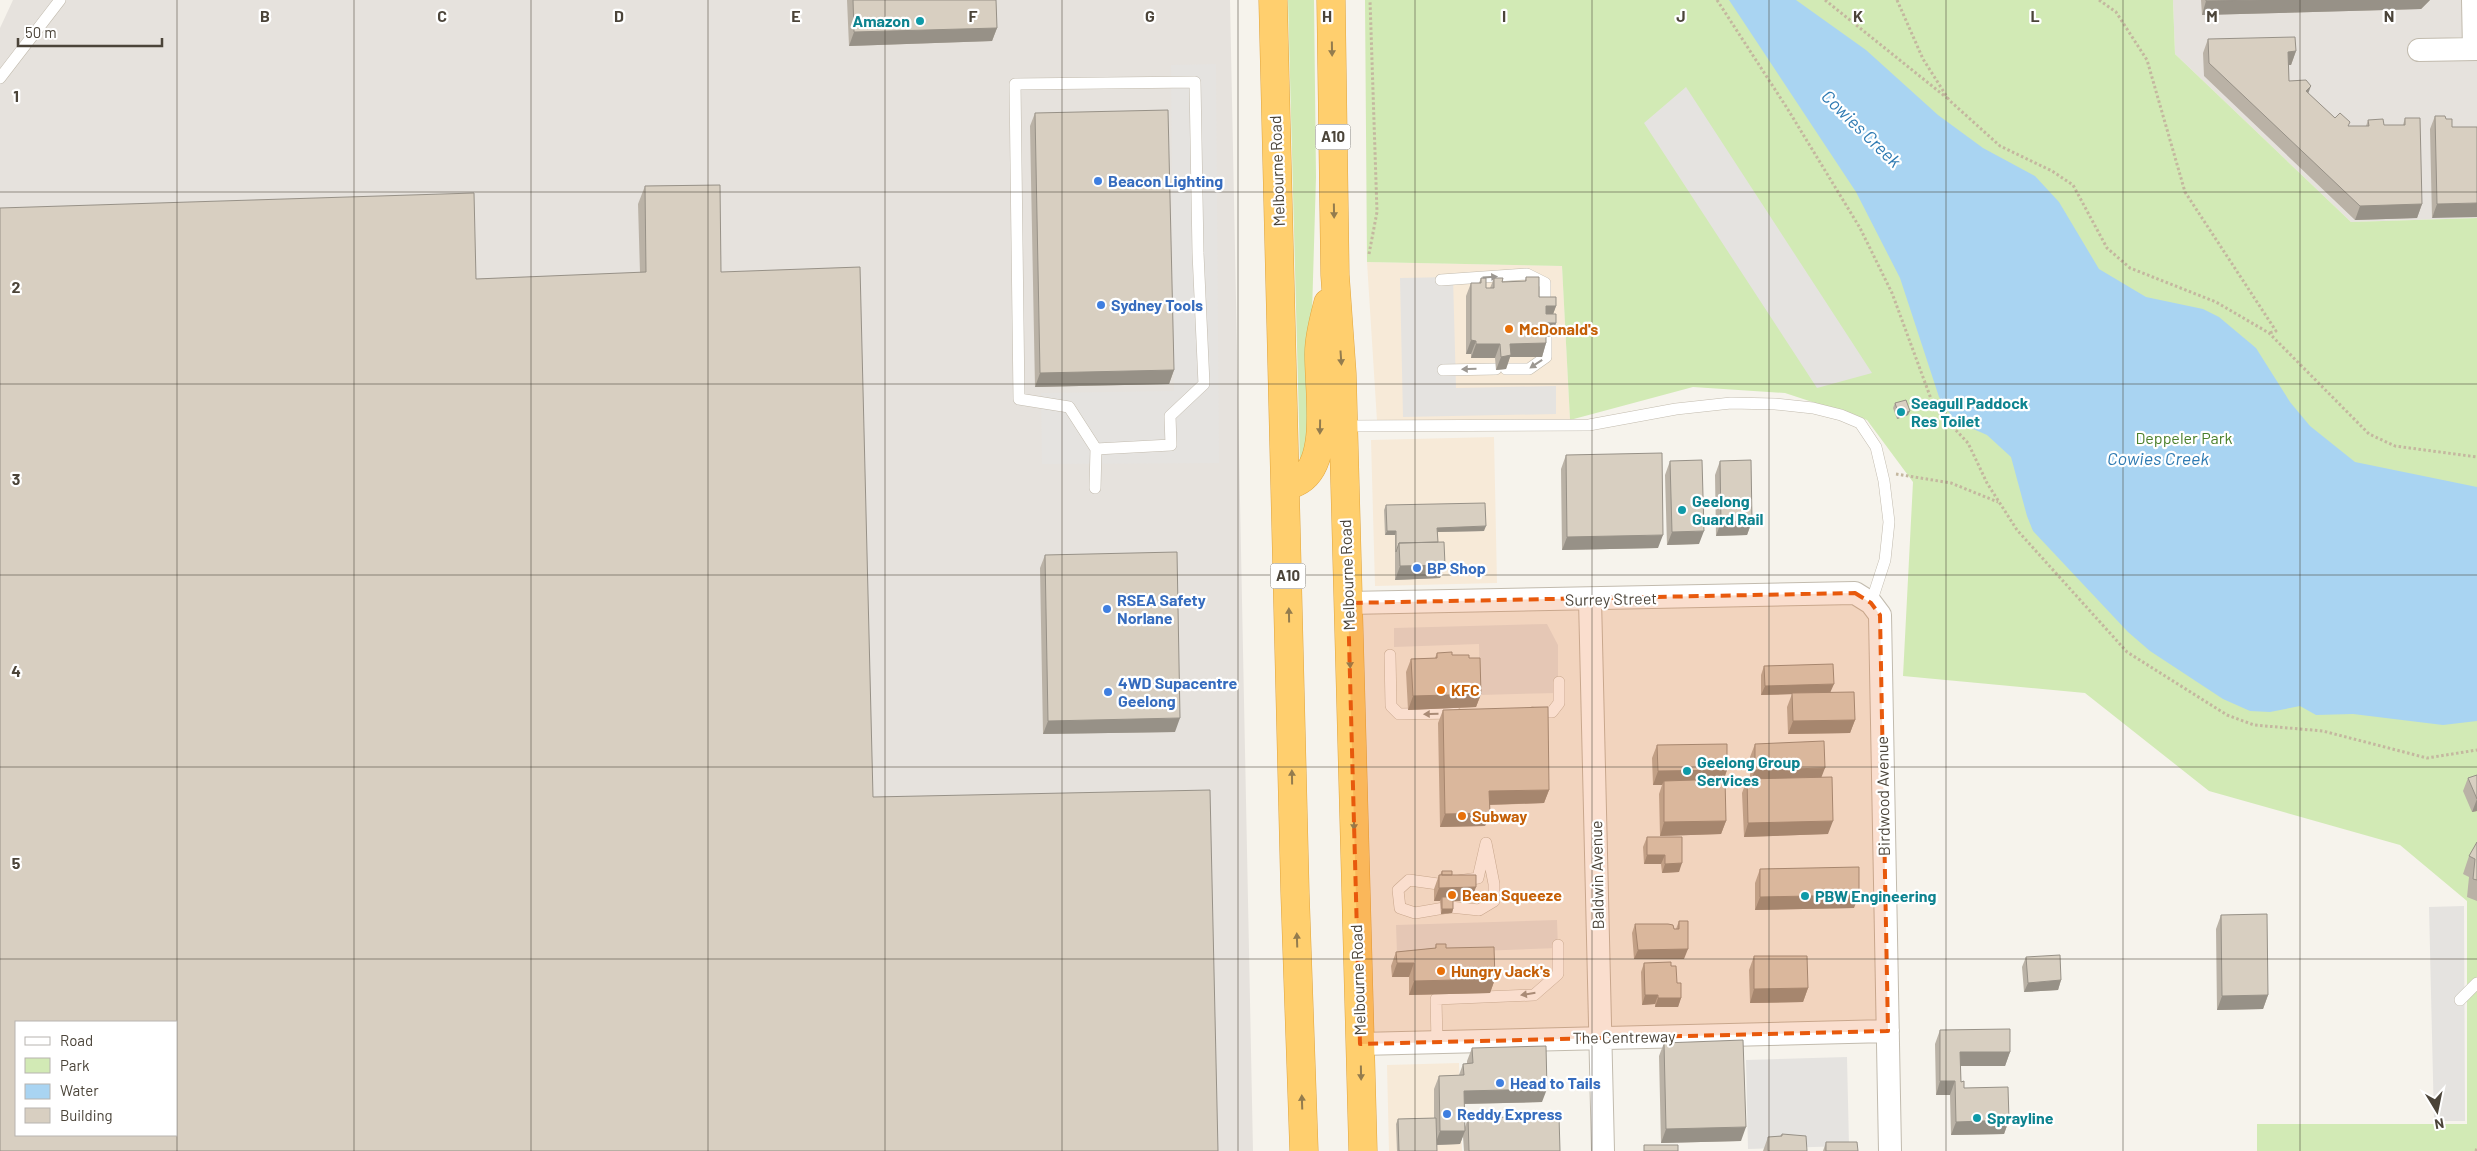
<svg xmlns="http://www.w3.org/2000/svg" width="2477" height="1151" font-family="Barlow,sans-serif">
	<style>
		.commercial { fill: #f7ead8 }
		.industrial { fill: #e6e2dd; fill-rule: evenodd }
		.green { fill: #d2eab5 }
		.parking { fill: #e5e3e0 }
		.water { fill: #a9d4f2 }
		.lines { fill: none; stroke-linecap: round; stroke-linejoin: round }
		.lane-casing { stroke: #c2bbae; stroke-width: 12 }
		.street-casing { stroke: #c2bbae; stroke-width: 24 }
		.highway-casing { stroke: #e0a43c; stroke-width: 29 }
		.path { stroke: #c4b79f; stroke-width: 3; stroke-dasharray: 2.5 2.5; stroke-linecap: butt }
		.lane { stroke: #fff; stroke-width: 11 }
		.street { stroke: #fff; stroke-width: 22 }
		.highway { stroke: #ffcf6e; stroke-width: 28 }
		.wall { fill: #bab2a6 }
		.shaded-wall { fill: #979187 }
		.building { fill: #d8cfc1; stroke: #979187; fill-rule: evenodd }
		.oneway { fill: #937c4e }
		.oneway2 { fill: #9c9892 }
		.marked { fill: #e8590c; fill-opacity: 0.2; stroke: #e8590c; stroke-width: 4; stroke-dasharray: 10 6; stroke-linejoin: round }
		.grid { fill: none; stroke: #4b4439; stroke-width: 1; stroke-opacity: 0.55 }
		.culture-dot { fill: #0f9aa8; stroke: #fff; stroke-width: 2 }
		.shop-dot { fill: #3f7fe0; stroke: #fff; stroke-width: 2 }
		.food-dot { fill: #e8710a; stroke: #fff; stroke-width: 2 }
		.labels { text-anchor: middle; stroke-width: 4.5; stroke-linejoin: round; paint-order: stroke }
		.shield { fill: #fff; stroke: #817c74; stroke-width: 1 }
		.shield-label { font-size: 15px; font-weight: bold; fill: #4b4439 }
		.culture-label { font-size: 16px; font-weight: bold; fill: #0d838f; stroke: #fff; text-anchor: start }
		.street-label { font-size: 16px; fill: #4b4439; stroke: #fff }
		.shop-label { font-size: 16px; font-weight: bold; fill: #366cbe; stroke: #fff; text-anchor: start }
		.food-label { font-size: 16px; font-weight: bold; fill: #c56008; stroke: #fff; text-anchor: start }
		.park-label { font-size: 16px; fill: #4a7f2a; stroke: #fff }
		.water-label { font-size: 18px; font-style: italic; fill: #2e7ab2; stroke: #fff }
		.grid-label { font-size: 16px; text-anchor: middle; font-weight: bold; fill: #4b4439; stroke: #fff; stroke-width: 4.5; stroke-linejoin: round; paint-order: stroke }
	</style>
	<rect width="100%" height="100%" fill="#f6f3ec"/>
	<path class="commercial" d="M1367,262L1562,266L1570,420L1377,421Z
		M1494,437L1497,583L1375,586L1371,440Z
		M1459,1063L1462,1151H1389L1387,1065Z"/>
	<path class="industrial" d="M13,0H1230L1253,1151H0V28ZM16,1022H176V1135H16Z
		M2173,0H2477V218L2351,222L2175,54Z"/>
	<path class="green" d="M1288,0H1314L1316,177L1312,313L1313,433L1300,462Z
		M1365,0H2173L2175,54L2351,222L2477,218V1151H2257V1124H2467V901L2400,845L2209,791L2085,693L1903,676L1913,482L1867,420L1785,393L1693,387L1570,420L1562,266L1367,262Z"/>
	<path class="parking" d="M1216,64L1219,463L1042,464L1041,393L1174,391L1171,65Z
		M1686,87L1872,373L1817,388L1644,123Z
		M1453,277L1456,388L1556,386V414L1403,417L1400,278Z
		M1547,624L1558,645V693L1480,695L1479,644L1394,647V628Z
		M2464,906L2465,1121H2434L2429,907Z
		M1557,920L1558,948L1397,954L1396,925Z
		M1847,1057L1849,1146L1748,1149L1746,1060Z"/>
	<path class="water" d="M1729,0H1796L1866,50L1938,115L1983,148L2035,176L2059,202L2099,269L2146,297L2203,309L2219,317L2256,348L2290,402L2310,426L2355,462L2477,487V721L2443,725L2353,714L2316,715L2300,706L2270,712L2250,711L2223,699L2150,651L2128,632L2033,531L2027,516L2011,457L1987,435L1955,421L1939,397L1900,278L1856,192Z"/>
	<g class="lines">
		<g class="lane-casing">
			<path id="lane" d="M0,78L60,0
				M1195,82L1198,253L1204,384L1170,416L1171,445L1096,449L1069,407L1019,399L1015,84Z
				M1441,280L1527,274L1545,283V310
				M1506,369H1529L1546,357V336
				M1443,370L1496,369
				M1343,426L1589,425L1676,409L1731,403L1775,404L1813,408L1841,415L1860,423L1876,447L1884,481L1889,522L1885,560L1871,603
				M1095,488L1096,449
				M1390,655L1391,706L1399,714L1456,713
				M1534,712H1552L1559,703V682
				M1486,843L1494,884V901L1479,910L1450,907L1415,913L1400,908L1398,890L1409,880L1438,884L1478,878Z
				M2460,1000L2477,983
				M1437,1042L1436,999L1534,995L1558,974V945"/>
		</g>
		<g class="street-casing">
			<path id="street" d="M2473,0L2474,49
				M2419,50L2477,49
				M1590,599L1603,1151
				M1348,603L1855,593L1871,603L1880,615L1890,1151
				M1360,1044L1888,1031"/>
		</g>
		<g class="highway-casing">
			<path id="highway" d="M1273,0L1295,893L1304,1151
				M1331,0L1335,275L1342,374L1363,1151
				M1286,487C1291,484 1299,482 1303,478C1331,455 1318,386 1319,352C1319,336 1324,319 1328,303"/>
		</g>
		<path class="path" d="M1717,0L1787,108L1860,228L1892,293L1934,407L1968,443L1987,483L2017,530L2127,652L2227,715L2254,725L2323,731L2427,758L2477,750
			M1825,0L1947,98
			M1897,0L1923,59L1949,100L2000,146L2052,171L2073,185L2107,248L2130,268L2216,302L2269,333L2369,434L2395,446L2477,457
			M2099,0L2116,12L2147,60L2185,192L2276,331L2269,333
			M1369,254L1377,212L1370,0
			M1896,474L1951,483L1998,502
			M2476,1151L2477,1147"/>
		<use href="#lane" class="lane"/>
		<use href="#street" class="street"/>
		<use href="#highway" class="highway"/>
	</g>
	<path class="wall" d="M847,0H996L997,28L992,41L849,46Z
		M2201,0H2430L2421,9L2202,15Z
		M2208,39L2296,51L2291,65H2289V81L2308,93L2335,118L2349,126H2366L2368,120L2384,125H2403L2405,118L2422,204L2417,218L2355,220L2204,76L2203,53Z
		M1035,113L1174,370L1169,384L1035,387L1030,126Z
		M2435,116L2446,119L2452,127H2477L2432,218L2430,129Z
		M720,185L0,1151L476,279L640,273L638,204L645,186Z
		M1526,277L1539,297L1556,306L1553,314L1552,336L1546,337V343L1542,357H1510L1506,369L1496,370L1495,358H1471V354H1466V296L1471,283H1479L1481,278L1486,288H1490L1494,278L1502,282L1525,281Z
		M1895,403L1908,415L1897,419L1893,408Z
		M1566,455L1658,548L1562,550L1561,469Z
		M1670,461L1699,544L1667,545L1665,475Z
		M1720,461L1752,521L1747,535L1716,536L1715,475Z
		M1386,505L1484,531L1438,532V542L1445,565L1440,578L1395,580V535H1385L1384,510Z
		M1045,555L1175,732L1043,734L1040,568Z
		M1437,653L1469,658L1481,694L1476,707L1408,710L1406,672L1411,659L1435,658Z
		M1764,666L1831,692L1855,720L1850,733L1788,734L1787,707L1792,694L1761,695V675Z
		M1443,710L1549,790L1544,803L1490,805V813L1485,826L1440,827L1438,723Z
		M1755,744L1821,777L1828,834L1744,837L1742,793L1747,779H1750V757Z
		M1657,745L1727,770L1724,779L1726,821L1721,834L1660,836L1659,794L1662,785H1653L1652,758Z
		M2477,775V811L2472,812L2463,791L2468,778Z
		M1647,837H1682L1679,872L1662,873L1661,864H1644L1643,847Z
		M2477,842V901L2467,897L2469,877L2463,874L2469,856Z
		M1760,869L1854,908L1755,910V883Z
		M1442,871L1452,875L1471,901H1453V909L1452,913L1441,914L1440,901H1434V889L1439,875H1440Z
		M2221,915L2268,995L2263,1009L2217,1010L2216,929Z
		M1679,921L1684,959H1634L1632,933L1635,924L1676,929Z
		M1436,944L1446,948L1495,979L1490,993L1409,995V977H1392L1391,966L1396,952L1435,948Z
		M1754,956L1808,988L1803,1002L1750,1003L1749,970Z
		M2026,957L2061,980L2058,990L2024,992L2022,967Z
		M1644,963L1671,966L1681,998L1678,1007H1655V1004L1642,1005L1641,972Z
		M1940,1030L2010,1052L2005,1066H1960L1961,1082L1964,1088L2009,1120L2004,1134L1951,1135L1950,1095H1936L1935,1044Z
		M1664,1043L1741,1141L1661,1143L1659,1056Z
		M1472,1048L1542,1102L1464,1104L1465,1127L1468,1118L1560,1151H1464L1463,1136L1460,1144L1437,1145V1151H1397L1396,1124L1398,1119L1434,1118V1089L1439,1076L1459,1075L1463,1064H1467V1061Z
		M1782,1134L1807,1151H1763L1768,1137L1780,1136Z
		M1826,1142L1858,1151H1823Z"/>
	<path class="shaded-wall" d="M2261,0H2430L2421,9L2202,15L2206,1Z
		M997,28L992,41L849,46L854,32Z
		M2296,51L2291,65H2284L2288,52Z
		M2311,86L2306,99V91Z
		M2477,203V217L2432,218L2437,204Z
		M2422,204L2417,218L2355,220L2360,206Z
		M1546,306H1556L1551,320H1541Z
		M1546,323H1556L1552,336L1541,337Z
		M1471,340L1476,341L1471,354H1466Z
		M1546,343L1542,357H1510L1506,369L1496,370L1501,357L1510,344Z
		M1476,344H1500L1495,358H1471Z
		M1174,370L1169,384L1035,387L1040,373Z
		M1910,411L1908,415L1897,419L1899,415Z
		M1752,521L1747,535L1716,536L1721,522Z
		M1486,526L1484,531L1436,532L1437,528Z
		M1387,531H1396L1395,535H1385Z
		M1704,531L1699,544L1667,545L1672,532Z
		M1663,535L1658,548L1562,550L1567,537Z
		M1445,565L1440,578L1395,580L1400,566Z
		M1834,684L1830,693L1761,695L1765,686Z
		M1481,694L1476,707L1408,710L1413,696Z
		M1180,718L1175,732L1043,734L1048,721Z
		M1855,720L1850,733L1788,734L1793,721Z
		M1825,768L1820,781L1750,783L1755,770Z
		M1727,770L1722,784L1664,781L1662,785H1653L1658,771Z
		M1549,790L1544,803L1484,805L1489,791Z
		M2477,798V811L2472,812L2477,799Z
		M1490,813L1485,826L1440,827L1445,814Z
		M1726,821L1721,834L1660,836L1664,822Z
		M1833,821L1828,834L1744,837L1748,823Z
		M1647,855H1665L1661,864H1644Z
		M1682,863L1679,872L1662,873L1665,864Z
		M1476,887L1471,901H1442V897L1440,901H1434L1439,888Z
		M1859,895L1854,908L1755,910L1760,897Z
		M1442,909H1453L1452,913L1441,914Z
		M1688,949L1684,959H1634L1638,950Z
		M1397,963H1414L1409,977H1392Z
		M1495,979L1490,993L1409,995L1414,981Z
		M2061,980L2058,990L2024,992L2028,983Z
		M1808,988L1803,1002L1750,1003L1754,989Z
		M1645,995H1658L1655,1004L1642,1005Z
		M2268,995L2263,1009L2217,1010L2222,996Z
		M1658,998H1681L1678,1007H1655Z
		M1960,1052H2010L2005,1066H1955Z
		M1940,1081H1955L1950,1095H1936Z
		M1547,1089L1542,1102L1459,1104L1464,1091Z
		M2009,1120L2004,1134L1951,1135L1956,1122Z
		M1746,1127L1741,1141L1661,1143L1666,1129Z
		M1440,1131H1465L1460,1144L1435,1145Z"/>
	<path class="building" d="M853,0H996L997,28L854,32Z
		M2206,0H2261L2206,1Z
		M2295,37L2296,51L2288,52L2289,81L2306,80L2311,86L2306,91L2335,118L2340,113L2350,122L2348,126H2369L2368,120L2383,119L2384,125H2405V118H2420L2422,204L2360,206L2209,63L2208,39Z
		M1168,110L1174,370L1040,373L1035,113Z
		M2435,116H2445L2446,119H2452V127H2477V203L2437,204Z
		M720,185L721,272L860,267L873,797L1210,790L1218,1151H0V208L474,193L476,279L646,272L645,186ZM16,1022H176V1135H16Z
		M1526,277H1539V297H1556V306H1546V314H1556V323H1546V343L1510,344L1511,355L1501,357L1500,344H1476V341L1471,340V283H1481V278H1486V288H1494V278H1503L1502,282L1526,281Z
		M1906,400L1910,411L1899,415L1895,403Z
		M1662,453L1663,535L1567,537L1566,455Z
		M1702,460L1704,531L1672,532L1670,461Z
		M1751,460L1752,521L1721,522L1720,461Z
		M1485,503L1486,526L1437,528L1438,542L1399,543L1396,552V531H1387L1386,505Z
		M1444,542L1445,565L1400,566L1399,543Z
		M1177,552L1180,718L1048,721L1045,555Z
		M1452,652V655H1469V658H1480L1481,694L1413,696L1411,659L1437,658V653Z
		M1833,664L1834,684L1765,686L1764,666Z
		M1854,692L1855,720L1793,721L1792,693Z
		M1548,707L1549,790L1489,791L1490,813L1445,814L1443,710Z
		M1824,741L1825,768L1755,770V744Z
		M1727,744V770L1658,771L1657,745Z
		M2477,775V799L2468,778Z
		M1832,777L1833,821L1748,823L1747,779Z
		M1725,779L1726,821L1664,822V781Z
		M1647,837H1682V863L1665,864V855H1647Z
		M2477,842V880L2473,879L2475,859L2469,856Z
		M1859,867V895L1760,897V869Z
		M1442,871H1452V875H1442Z
		M1439,875H1476V887L1439,888Z
		M1442,897H1453V909H1442Z
		M2267,914L2268,995L2222,996L2221,915Z
		M1679,921H1688V949L1638,950L1635,924H1668L1673,925L1674,929H1679Z
		M1436,944H1446V948L1494,947L1495,979L1414,981V963H1397L1396,952L1436,948Z
		M2060,955L2061,980L2028,983L2026,957Z
		M1754,956H1807L1808,988L1754,989Z
		M1671,962V966H1676L1677,983H1681V998H1658V995H1645L1644,963Z
		M2010,1029V1052H1960L1961,1082L1964,1081V1088L2008,1087L2009,1120L1956,1122L1955,1081H1940V1030Z
		M1743,1040L1746,1127L1666,1129L1664,1043Z
		M1546,1046L1547,1089L1464,1091L1465,1131H1440L1439,1076L1464,1075L1463,1064L1473,1063L1472,1048Z
		M1559,1116L1560,1151H1469L1468,1118Z
		M1436,1118L1437,1151H1399L1398,1119Z
		M1782,1134L1806,1136L1807,1151H1768V1137L1782,1136Z
		M1826,1142H1857L1858,1151H1826Z
		M1644,1145H1678V1151H1644Z"/>
	<defs><path id="oneway-solid" d="M-6-.8H1V-3.2L6.5 0L1 3.2V.8H-6Z" transform="scale(1.25)"/></defs>
	<g class="oneway">
		<use href="#oneway-solid" transform="translate(1332 49) rotate(89)"/>
		<use href="#oneway-solid" transform="translate(1334 211) rotate(89)"/>
		<use href="#oneway-solid" transform="translate(1341 358) rotate(86)"/>
		<use href="#oneway-solid" transform="translate(1320 427) rotate(91)"/>
		<use href="#oneway-solid" transform="translate(1289 615) rotate(-91)"/>
		<use href="#oneway-solid" transform="translate(1350 661) rotate(88)"/>
		<use href="#oneway-solid" transform="translate(1292 777) rotate(-91)"/>
		<use href="#oneway-solid" transform="translate(1354 823) rotate(89)"/>
		<use href="#oneway-solid" transform="translate(1297 940) rotate(-92)"/>
		<use href="#oneway-solid" transform="translate(1361 1073) rotate(89)"/>
		<use href="#oneway-solid" transform="translate(1302 1102) rotate(-92)"/>
	</g>
	<g class="oneway2">
		<use href="#oneway-solid" transform="translate(1490 277) rotate(-4)"/>
		<use href="#oneway-solid" transform="translate(1536 364) rotate(146)"/>
		<use href="#oneway-solid" transform="translate(1469 369) rotate(179)"/>
		<use href="#oneway-solid" transform="translate(1431 714) rotate(179)"/>
		<use href="#oneway-solid" transform="translate(1528 994) rotate(171)"/>
	</g>
	<path class="marked" d="M1855,593L1871,603L1880,615L1888,1031L1360,1044L1348,603Z"/>
	<path class="grid" d="M177,0V1151M354,0V1151M531,0V1151M708,0V1151M885,0V1151M1062,0V1151M1238,0V1151M1415,0V1151M1592,0V1151M1769,0V1151M1946,0V1151M2123,0V1151M2300,0V1151M0,192H2477M0,384H2477M0,575H2477M0,767H2477M0,959H2477"/>
	<g class="culture-dot">
		<circle cx="920" cy="21" r="5"/>
		<circle cx="1901" cy="412" r="5"/>
		<circle cx="1682" cy="510" r="5"/>
		<circle cx="1687" cy="771" r="5"/>
		<circle cx="1805" cy="896" r="5"/>
		<circle cx="1977" cy="1118" r="5"/>
	</g>
	<g class="shop-dot">
		<circle cx="1098" cy="181" r="5"/>
		<circle cx="1101" cy="305" r="5"/>
		<circle cx="1417" cy="568" r="5"/>
		<circle cx="1107" cy="609" r="5"/>
		<circle cx="1108" cy="692" r="5"/>
		<circle cx="1500" cy="1083" r="5"/>
		<circle cx="1447" cy="1114" r="5"/>
	</g>
	<g class="food-dot">
		<circle cx="1509" cy="329" r="5"/>
		<circle cx="1441" cy="690" r="5"/>
		<circle cx="1462" cy="816" r="5"/>
		<circle cx="1452" cy="895" r="5"/>
		<circle cx="1441" cy="971" r="5"/>
	</g>
	<g class="labels">
		<g class="shield">
			<rect x="1315.5" y="124.5" width="35" height="25" rx="4"/>
			<rect x="1270.5" y="563.5" width="35" height="25" rx="4"/>
		</g>
		<g class="shield-label">
			<text x="1333" y="142">A10</text>
			<text x="1288" y="581">A10</text>
		</g>
		<g class="culture-label">
			<text x="910" y="27" text-anchor="end">Amazon</text>
			<text x="1911" y="409">Seagull Paddock<tspan x="1911" dy="18">Res Toilet</tspan></text>
			<text x="1692" y="507">Geelong<tspan x="1692" dy="18">Guard Rail</tspan></text>
			<text x="1697" y="768">Geelong Group<tspan x="1697" dy="18">Services</tspan></text>
			<text x="1815" y="902">PBW Engineering</text>
			<text x="1987" y="1124">Sprayline</text>
		</g>
		<g class="street-label">
			<text transform="translate(1277 171) rotate(-92)" y="6">Melbourne Road</text>
			<text transform="translate(1347 575) rotate(-92)" y="6">Melbourne Road</text>
			<text transform="translate(1611 599) rotate(-1)" y="6">Surrey Street</text>
			<text transform="translate(1883 796) rotate(-91)" y="6">Birdwood Avenue</text>
			<text transform="translate(1597 875) rotate(-91)" y="6">Baldwin Avenue</text>
			<text transform="translate(1358 980) rotate(-92)" y="6">Melbourne Road</text>
			<text transform="translate(1624 1037) rotate(-1)" y="6">The Centreway</text>
		</g>
		<g class="shop-label">
			<text x="1108" y="187">Beacon Lighting</text>
			<text x="1111" y="311">Sydney Tools</text>
			<text x="1427" y="574">BP Shop</text>
			<text x="1117" y="606">RSEA Safety<tspan x="1117" dy="18">Norlane</tspan></text>
			<text x="1118" y="689">4WD Supacentre<tspan x="1118" dy="18">Geelong</tspan></text>
			<text x="1510" y="1089">Head to Tails</text>
			<text x="1457" y="1120">Reddy Express</text>
		</g>
		<g class="food-label">
			<text x="1519" y="335">McDonald's</text>
			<text x="1451" y="696">KFC</text>
			<text x="1472" y="822">Subway</text>
			<text x="1462" y="901">Bean Squeeze</text>
			<text x="1451" y="977">Hungry Jack's</text>
		</g>
		<g class="park-label">
			<text x="2184" y="444">Deppeler Park</text>
		</g>
		<g class="water-label">
			<text transform="translate(1861 129) rotate(44)" y="6">Cowies Creek</text>
			<text x="2158" y="465">Cowies Creek</text>
		</g>
	</g>
	<g class="grid-label">
		<text x="265" y="22">B</text>
		<text x="442" y="22">C</text>
		<text x="619" y="22">D</text>
		<text x="796" y="22">E</text>
		<text x="973" y="22">F</text>
		<text x="1150" y="22">G</text>
		<text x="1327" y="22">H</text>
		<text x="1504" y="22">I</text>
		<text x="1681" y="22">J</text>
		<text x="1858" y="22">K</text>
		<text x="2035" y="22">L</text>
		<text x="2212" y="22">M</text>
		<text x="2389" y="22">N</text>
		<text x="16" y="102">1</text>
		<text x="16" y="293">2</text>
		<text x="16" y="485">3</text>
		<text x="16" y="677">4</text>
		<text x="16" y="869">5</text>
	</g>
	<rect x="15" y="1021" width="162" height="115" fill="#ffffff" stroke="#b7b4b0"/>
	<rect x="25" y="1037" width="25" height="8" fill="#ffffff" stroke="#b7b4b0"/>
	<text x="60" y="1046" font-size="15" fill="#4b4439">Road</text>
	<rect x="25" y="1058" width="25" height="15" fill="#d2eab5" stroke="#b7b4b0"/>
	<text x="60" y="1071" font-size="15" fill="#4b4439">Park</text>
	<rect x="25" y="1084" width="25" height="15" fill="#a9d4f2" stroke="#b7b4b0"/>
	<text x="60" y="1096" font-size="15" fill="#4b4439">Water</text>
	<rect x="25" y="1108" width="25" height="15" fill="#d8cfc1" stroke="#b7b4b0"/>
	<text x="60" y="1121" font-size="15" fill="#4b4439">Building</text>
	<g transform="translate(2437 1111) rotate(170)" stroke="#ffffff" stroke-width="4" paint-order="stroke">
	<path d="M0-4L9 19L0 12L-9 19Z" fill="#4b4439"/>
	<text y="-8" font-size="14" font-weight="bold" text-anchor="middle" fill="#4b4439">N</text>
	</g>
	<path d="M18 38v8h144v-8" fill="none" stroke="#4b4439" stroke-width="2.5"/>
	<text x="25" y="38" font-size="15" fill="#4b4439" stroke="#ffffff" stroke-width="4" paint-order="stroke">50 m</text>
</svg>
